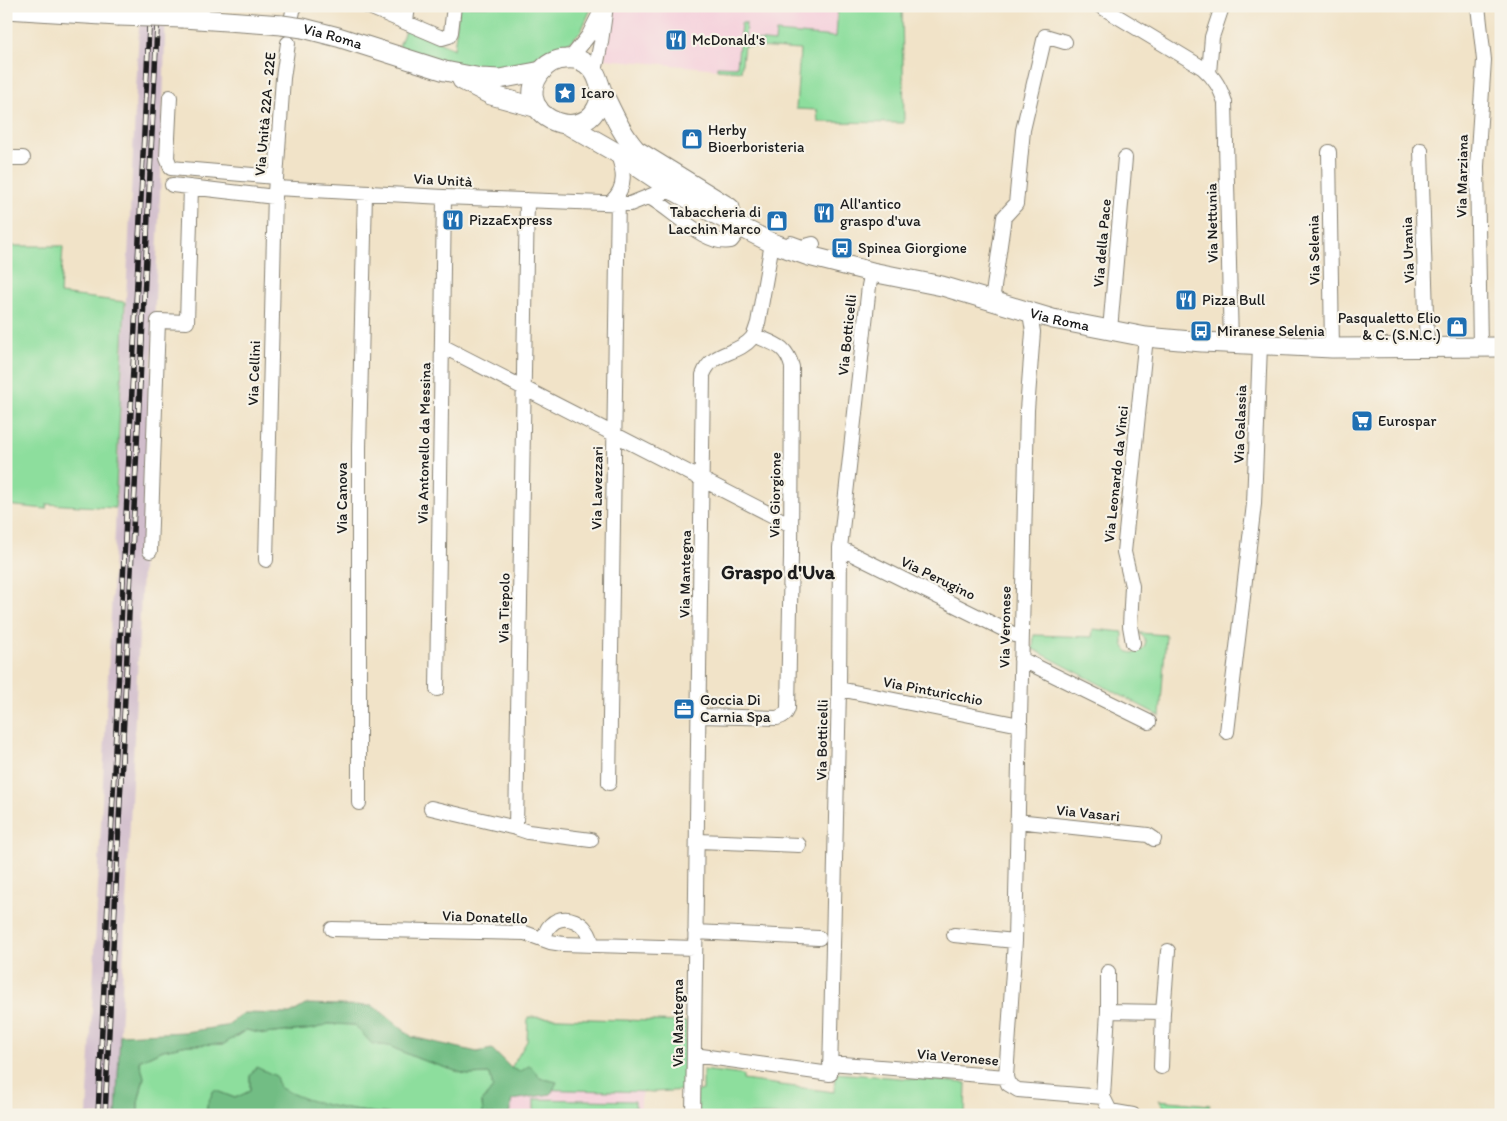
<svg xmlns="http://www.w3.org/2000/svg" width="1507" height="1121" font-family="Itim,sans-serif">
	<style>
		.built { fill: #f5cfdb }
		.industrial { fill: #d1bdcc }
		.green { fill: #8dde9d; stroke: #547d5c }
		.forest { fill: #72bd84; stroke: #476c50 }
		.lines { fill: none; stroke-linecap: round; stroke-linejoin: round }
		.street-casing { stroke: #868072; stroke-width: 16 }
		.secondary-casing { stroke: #868072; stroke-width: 21 }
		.street { stroke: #fff; stroke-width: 14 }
		.secondary { stroke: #fff; stroke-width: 19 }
		.rail-casing { stroke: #1c1c1c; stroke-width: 5.5 }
		.rail { stroke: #f7f3e8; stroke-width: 4; stroke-dasharray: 11; stroke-linecap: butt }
		.secondary-bridge-casing { stroke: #868072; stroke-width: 21; stroke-linecap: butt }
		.secondary-bridge { stroke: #fff; stroke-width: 19 }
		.labels { text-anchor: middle; stroke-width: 4.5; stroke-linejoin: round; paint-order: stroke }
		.street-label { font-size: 15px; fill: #1c1c1c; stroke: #f7f3e8 }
		.poi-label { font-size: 15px; fill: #1c1c1c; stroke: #f7f3e8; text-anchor: start }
		.district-label { font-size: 20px; font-weight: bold; fill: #1c1c1c; stroke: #f7f3e8 }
	</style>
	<rect width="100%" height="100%" fill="#f7f3e8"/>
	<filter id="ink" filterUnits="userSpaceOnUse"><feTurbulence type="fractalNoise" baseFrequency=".02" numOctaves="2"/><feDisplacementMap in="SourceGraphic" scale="10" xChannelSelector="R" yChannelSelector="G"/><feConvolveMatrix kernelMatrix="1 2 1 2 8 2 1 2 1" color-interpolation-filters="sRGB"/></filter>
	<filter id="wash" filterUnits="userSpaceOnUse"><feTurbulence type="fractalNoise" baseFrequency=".0096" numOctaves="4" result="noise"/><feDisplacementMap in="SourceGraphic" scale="20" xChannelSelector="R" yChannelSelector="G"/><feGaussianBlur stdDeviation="1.12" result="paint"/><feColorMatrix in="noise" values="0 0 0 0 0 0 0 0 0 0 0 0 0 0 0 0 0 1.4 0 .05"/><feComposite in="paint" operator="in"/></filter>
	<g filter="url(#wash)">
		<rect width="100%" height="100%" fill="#f1e3c8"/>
		<path class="built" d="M613,6H838L839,10L836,37L776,32L775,48L744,46L741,71L605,59L606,46Z
			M527,1089L642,1091L640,1115H506L510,1096Z"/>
		<path class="industrial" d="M140,6H166L161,175L116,1115H87Z"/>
		<path class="green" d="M459,6H570L591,9L581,31L571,41L550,50L519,67L489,74L436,62L399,46L406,28L454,49Z
			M838,6H902L904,123L818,122L817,110L796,109L800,50L744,46L741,71L717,69V66L737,67L741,23H746L745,39L775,42L776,32L836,37Z
			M6,246H63L60,294L125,302L115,508L47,504L46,509L6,505Z
			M1093,629L1123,632C1123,637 1122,643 1125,648C1132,661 1157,645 1139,633L1166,635L1160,716L1033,649L1034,635L1092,637Z
			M528,1017L686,1022L685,1090L655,1092L527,1089L511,1068L527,1041Z
			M328,1024L355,1025L372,1044L389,1046L419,1059L468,1075L490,1074L493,1088L482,1102L483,1114L484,1115C428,1115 372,1117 317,1103C294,1097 273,1085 250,1076V1091L235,1098L214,1090L207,1105V1115H138V1103L144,1077L139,1061L163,1050L188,1045L224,1044L246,1030L264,1034L314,1029Z
			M703,1070L743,1075V1080L834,1092L835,1073L966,1083L965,1115H696V1092L703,1090Z
			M534,1099L635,1101V1115H534Z
			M1159,1100L1210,1105L1207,1115H1165V1108Z"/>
		<path class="forest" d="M307,1004L372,1006L378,1009L412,1037L477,1052L492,1049L511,1068L520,1072L530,1065L540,1078L557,1082L551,1094L512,1100L509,1115H484L483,1114L482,1102L493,1088L490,1074L468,1075L419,1059L389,1046L372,1044L355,1025L328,1024L314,1029L264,1034L246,1030L224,1044L188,1045L163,1050L139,1061L144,1077L138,1103V1115H116L120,1035L185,1032L226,1026L244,1013L290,1014Z
			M256,1067L276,1076L279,1087C312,1106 350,1109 387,1115H207V1105L214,1090L235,1098L250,1091V1076Z"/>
	</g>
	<g filter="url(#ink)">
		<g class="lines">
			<g class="street-casing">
				<path id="street" d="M367,6L442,38L449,36L451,32L454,6
					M1100,6L1203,68C1215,78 1220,88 1225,102L1231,344
					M1478,6L1484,60L1477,166L1480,347
					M292,16L294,6
					M406,22L408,6
					M570,59L589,35L603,7
					M595,72L601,42L606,6
					M1209,73L1212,37L1221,10
					M170,97L167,158L171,168L276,177
					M1421,150L1427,348
					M1329,152L1332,348
					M6,158H23
					M172,185L275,197
					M276,188L444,197L630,204L660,192H670L677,194
					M649,197C671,208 706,247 731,241L741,228
					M612,201C627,187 624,170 617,153
					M791,243L802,247L813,244
					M992,301L1004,217L1016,204L1023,130L1045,36L1065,42
					M1030,313L1033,332L1027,410L1015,941L1006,1077L1008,1084L1018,1090L1103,1097L1108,1011V972
					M1110,330L1125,158
					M442,346L791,525
					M840,548L1015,635H1021
					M150,551L158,321L187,322L191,187
					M266,560L275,193L283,78L288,43
					M1133,643L1130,626L1132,586L1124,552L1146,337
					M1021,659L1149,722
					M437,689L444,197
					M839,689L1020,725
					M700,716L777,718C783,716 786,715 788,708L791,556L792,367C786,344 773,344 754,335
					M1227,732L1254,504L1260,345
					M609,783L618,194
					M359,803V447L365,193
					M431,808L516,828L528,832L591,840
					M1017,821L1148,835L1154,839
					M516,828L527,200
					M698,841L799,845
					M332,929L525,933L550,942L563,944L695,948
					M695,932L819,938
					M954,935L1015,941
					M543,939C545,936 546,931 548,928C562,909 590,922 592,945
					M1108,1011L1163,1012L1161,1067
					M1163,1012L1168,951
					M694,1055L830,1074L839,689L840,548L869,286L872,272
					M830,1063L1006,1077
					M1103,1097L1110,1111L1133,1115
					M693,1115L703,375C712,350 737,356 752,338C755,334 756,328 758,323L772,243"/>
			</g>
			<g class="secondary-casing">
				<g id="secondary">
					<path d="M6,9L118,16"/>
					<path d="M183,18L282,25"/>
					<path id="s1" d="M303,28L338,37L445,71L481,78L499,79L542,71"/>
					<path d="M462,80L491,95L538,108"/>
					<path d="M601,88C600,153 507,120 540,73C546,64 556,59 566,59C575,58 584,61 590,67C598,74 598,82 602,91C612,111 621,133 636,150L730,208"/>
					<path id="s2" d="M568,125L617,153L668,187L715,214L772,243L809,256L872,272L942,286L1053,319L1146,337L1202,342L1332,348L1501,347"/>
				</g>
			</g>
			<use href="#street" class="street"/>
			<use href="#secondary" class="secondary"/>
			<g class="rail-casing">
				<path id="rail" d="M98,1115L150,6
					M105,1115L158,6"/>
			</g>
			<use href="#rail" class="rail"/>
			<g class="secondary-bridge-casing">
				<path id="secondary-bridge" d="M118,16L183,18
					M282,25L303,28"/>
			</g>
			<use href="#secondary-bridge" class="secondary-bridge"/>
		</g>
	</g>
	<defs>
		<g id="restaurant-square" transform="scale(1.125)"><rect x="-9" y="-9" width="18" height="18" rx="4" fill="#1f6fb2" stroke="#f7f3e8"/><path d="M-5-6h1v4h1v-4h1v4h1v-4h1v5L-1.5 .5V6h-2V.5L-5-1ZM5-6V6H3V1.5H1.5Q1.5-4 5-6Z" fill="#fff"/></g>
		<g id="sight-square" transform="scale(1.125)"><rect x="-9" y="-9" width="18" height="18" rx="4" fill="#1f6fb2" stroke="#f7f3e8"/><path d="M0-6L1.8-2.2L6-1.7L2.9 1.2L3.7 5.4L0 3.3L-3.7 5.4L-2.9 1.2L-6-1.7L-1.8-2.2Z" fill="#fff"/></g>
		<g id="shop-square" transform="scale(1.125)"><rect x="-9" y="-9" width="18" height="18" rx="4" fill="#1f6fb2" stroke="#f7f3e8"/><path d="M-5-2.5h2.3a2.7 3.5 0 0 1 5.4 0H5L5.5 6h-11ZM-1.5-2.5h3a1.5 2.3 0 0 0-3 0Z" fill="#fff"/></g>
		<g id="bus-square" transform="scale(1.125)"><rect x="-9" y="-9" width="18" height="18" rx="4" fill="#1f6fb2" stroke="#f7f3e8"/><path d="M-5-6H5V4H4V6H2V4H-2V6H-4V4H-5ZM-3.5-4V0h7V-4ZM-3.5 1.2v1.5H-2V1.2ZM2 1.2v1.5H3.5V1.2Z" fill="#fff"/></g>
		<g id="supermarket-square" transform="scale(1.125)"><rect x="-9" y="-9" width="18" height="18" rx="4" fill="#1f6fb2" stroke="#f7f3e8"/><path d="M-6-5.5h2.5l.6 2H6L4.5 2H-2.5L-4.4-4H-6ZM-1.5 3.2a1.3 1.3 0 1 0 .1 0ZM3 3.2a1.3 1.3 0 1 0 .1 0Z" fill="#fff"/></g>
		<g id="office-square" transform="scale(1.125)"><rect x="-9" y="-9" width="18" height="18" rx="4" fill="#1f6fb2" stroke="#f7f3e8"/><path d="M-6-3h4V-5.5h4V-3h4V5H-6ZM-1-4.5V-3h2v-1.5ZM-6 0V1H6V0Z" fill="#fff"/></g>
	</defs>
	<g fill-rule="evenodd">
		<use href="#restaurant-square" x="676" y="40"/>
		<use href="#sight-square" x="565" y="93"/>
		<use href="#shop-square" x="692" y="139"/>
		<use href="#restaurant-square" x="824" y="213"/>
		<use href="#restaurant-square" x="453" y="220"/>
		<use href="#shop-square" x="777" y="221"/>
		<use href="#bus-square" x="842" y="248"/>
		<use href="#restaurant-square" x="1186" y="300"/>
		<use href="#shop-square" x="1457" y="327"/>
		<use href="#bus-square" x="1201" y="331"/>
		<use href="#supermarket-square" x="1362" y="421"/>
		<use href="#office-square" x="684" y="709"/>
	</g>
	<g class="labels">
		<g class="street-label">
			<text dy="5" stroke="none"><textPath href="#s1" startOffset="31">Via Roma</textPath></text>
			<text transform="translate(265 114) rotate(-85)" y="5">Via Unità 22A - 22E</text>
			<text transform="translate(1462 176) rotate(-89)" y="5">Via Marziana</text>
			<text transform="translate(443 180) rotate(3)" y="5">Via Unità</text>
			<text transform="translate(1212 223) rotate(-91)" y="5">Via Nettunia</text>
			<text transform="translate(1102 243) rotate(-85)" y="5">Via della Pace</text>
			<text transform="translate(1314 250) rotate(-91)" y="5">Via Selenia</text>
			<text transform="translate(1408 250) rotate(-92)" y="5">Via Urania</text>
			<text dy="5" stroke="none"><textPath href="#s2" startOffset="534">Via Roma</textPath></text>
			<text transform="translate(847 335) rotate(-84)" y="5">Via Botticelli</text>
			<text transform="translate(254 373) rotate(-88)" y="5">Via Cellini</text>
			<text transform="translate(1240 424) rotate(-88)" y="5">Via Galassia</text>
			<text transform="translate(424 443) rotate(-89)" y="5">Via Antonello da Messina</text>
			<text transform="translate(1116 474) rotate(-84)" y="5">Via Leonardo da Vinci</text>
			<text transform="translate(597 488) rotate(-89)" y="5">Via Lavezzari</text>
			<text transform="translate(775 495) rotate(-89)" y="5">Via Giorgione</text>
			<text transform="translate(342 498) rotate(-90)" y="5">Via Canova</text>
			<text transform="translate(685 574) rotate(-89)" y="5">Via Mantegna</text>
			<text transform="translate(938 578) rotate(26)" y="5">Via Perugino</text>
			<text transform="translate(504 608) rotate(-89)" y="5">Via Tiepolo</text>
			<text transform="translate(1005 627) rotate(-89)" y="5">Via Veronese</text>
			<text transform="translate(933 691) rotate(11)" y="5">Via Pinturicchio</text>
			<text transform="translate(822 740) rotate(-89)" y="5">Via Botticelli</text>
			<text transform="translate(1088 813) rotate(6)" y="5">Via Vasari</text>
			<text transform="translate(485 917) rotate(2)" y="5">Via Donatello</text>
			<text transform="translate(678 1023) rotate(-90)" y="5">Via Mantegna</text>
			<text transform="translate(958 1057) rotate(5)" y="5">Via Veronese</text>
		</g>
		<g class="poi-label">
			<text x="692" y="45">McDonald's</text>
			<text x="581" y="98">Icaro</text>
			<text x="708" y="135">Herby<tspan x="708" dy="17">Bioerboristeria</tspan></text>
			<text x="840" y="209">All'antico<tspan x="840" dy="17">graspo d'uva</tspan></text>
			<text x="761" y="217" text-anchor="end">Tabaccheria di<tspan x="761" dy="17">Lacchin Marco</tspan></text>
			<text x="469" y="225">PizzaExpress</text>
			<text x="858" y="253">Spinea Giorgione</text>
			<text x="1202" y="305">Pizza Bull</text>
			<text x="1441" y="323" text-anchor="end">Pasqualetto Elio<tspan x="1441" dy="17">&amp; C. (S.N.C.)</tspan></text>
			<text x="1217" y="336">Miranese Selenia</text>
			<text x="1378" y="426">Eurospar</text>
			<text x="700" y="705">Goccia Di<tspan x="700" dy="17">Carnia Spa</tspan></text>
		</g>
		<g class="district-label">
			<text x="778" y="579">Graspo d'Uva</text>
		</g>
	</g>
	<rect width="1507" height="1121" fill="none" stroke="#f7f3e8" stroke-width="25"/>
</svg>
